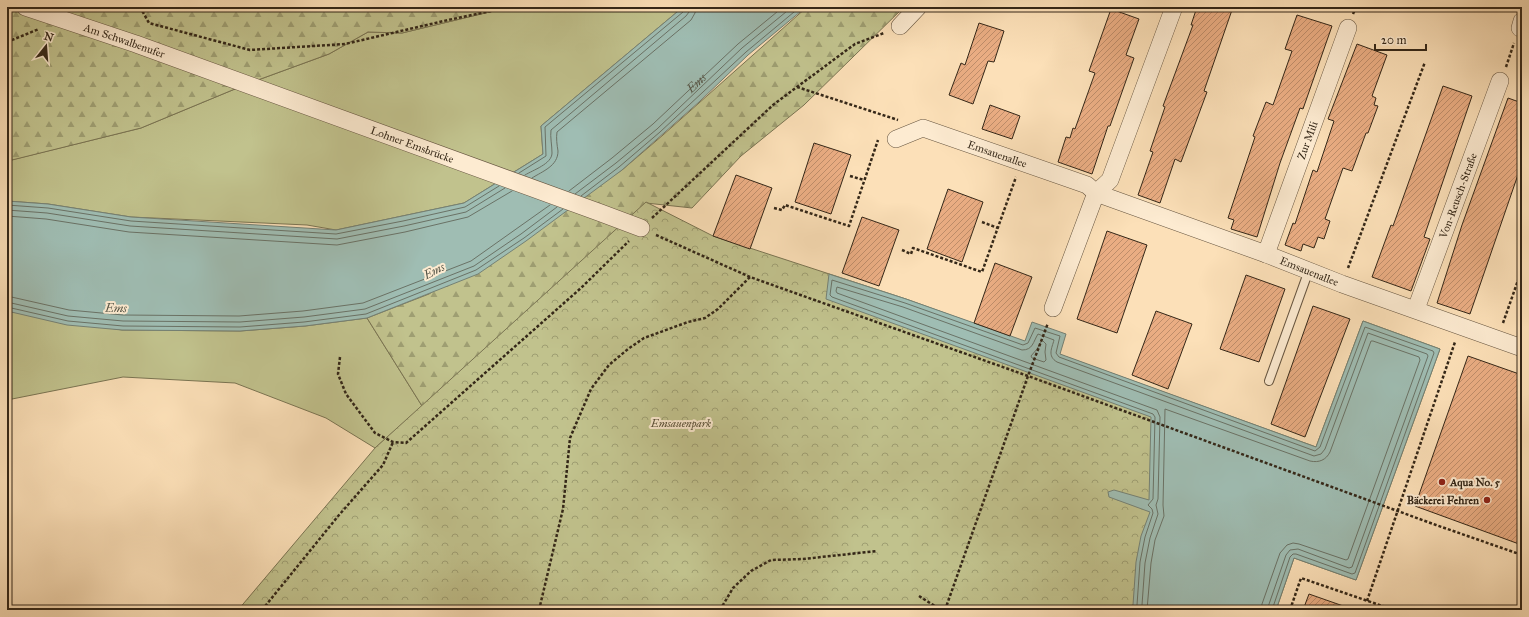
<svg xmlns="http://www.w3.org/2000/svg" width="1529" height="617" font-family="'IM FELL Great Primer',serif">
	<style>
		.green { fill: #c1c28d; stroke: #7a7452 }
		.forest { fill: url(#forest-firs); stroke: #7a7452 }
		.park { fill: url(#park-crowns); stroke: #7a7452 }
		.water { fill: #9fbdb3; stroke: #748175 }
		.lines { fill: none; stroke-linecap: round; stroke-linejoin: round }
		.shore { stroke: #6a7266; stroke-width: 1 }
		.building { fill: url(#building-hatch); stroke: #342718 }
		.service-casing { stroke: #665540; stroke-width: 10 }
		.minor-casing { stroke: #665540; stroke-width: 18 }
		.path { stroke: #342718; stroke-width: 2.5; stroke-dasharray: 3 2; stroke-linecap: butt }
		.service { stroke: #fdebd1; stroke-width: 8 }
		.minor { stroke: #fdebd1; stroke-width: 17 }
		.poi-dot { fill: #8f2418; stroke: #fdebd1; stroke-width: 1.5 }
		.labels { text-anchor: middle; stroke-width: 4; stroke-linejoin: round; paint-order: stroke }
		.street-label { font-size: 11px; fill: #342718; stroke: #fdebd1 }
		.park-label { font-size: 11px; font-style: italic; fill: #574e35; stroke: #fdebd1 }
		.poi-label { font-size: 11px; font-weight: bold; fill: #342718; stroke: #fdebd1; text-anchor: start }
		.water-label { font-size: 12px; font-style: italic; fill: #545446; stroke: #fdebd1 }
	</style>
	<defs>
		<pattern id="forest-firs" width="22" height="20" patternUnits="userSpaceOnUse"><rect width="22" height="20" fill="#c1c28d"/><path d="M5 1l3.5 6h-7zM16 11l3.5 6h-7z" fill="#9e9e72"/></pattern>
		<pattern id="park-crowns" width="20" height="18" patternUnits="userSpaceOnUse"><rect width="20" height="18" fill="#c1c28d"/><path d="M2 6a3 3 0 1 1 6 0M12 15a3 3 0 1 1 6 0" fill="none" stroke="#9e9e72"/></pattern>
		<pattern id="building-hatch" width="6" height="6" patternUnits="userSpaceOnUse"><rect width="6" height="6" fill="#eaad83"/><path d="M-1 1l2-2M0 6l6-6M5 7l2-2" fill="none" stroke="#be8d6a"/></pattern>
	</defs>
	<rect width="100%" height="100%" fill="#fce0b8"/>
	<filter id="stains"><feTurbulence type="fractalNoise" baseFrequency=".005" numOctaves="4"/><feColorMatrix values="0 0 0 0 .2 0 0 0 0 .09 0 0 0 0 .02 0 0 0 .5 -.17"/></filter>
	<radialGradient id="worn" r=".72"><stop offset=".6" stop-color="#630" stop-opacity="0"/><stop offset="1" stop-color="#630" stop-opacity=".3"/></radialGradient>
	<path class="green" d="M510,7H683L541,126L543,154L464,203L336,230L307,225L131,217L48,204L7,201V161L141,128L247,84L329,54L368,32L402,33Z
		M7,311L122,330L240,331L305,326L367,318L422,406L375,448L326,418L235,383L123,377L7,400Z"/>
	<path class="forest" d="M7,7H510L402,33L368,32L329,54L247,84L141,128L8,161Z
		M807,7H904L804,105L741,156L692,208L646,203L422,406L367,318L429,294L622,170L663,135Z"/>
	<path class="park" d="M646,202L713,236L906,299L1316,447L1363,321L1440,349L1356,580L1294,558L1276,610H238L375,448Z"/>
	<path class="water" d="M683,7H806L748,55L699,102L622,170L526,241L478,274L367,318L305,326L240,331L122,330L67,325L7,311V201L48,204L131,217L336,230L464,203L543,154L541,126Z
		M829,274L906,299L1025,341L1032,322L1066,334L1060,354L1316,447L1363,321L1440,349L1356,580L1294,558L1276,610H1117L1133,605L1136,562L1141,536L1150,512L1109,497L1108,492L1114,490L1149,500L1151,417L826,299Z"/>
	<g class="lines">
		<g class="shore">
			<path d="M519,173L546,156L545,127L683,12L685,7"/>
			<path d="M525,175C533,170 552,164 552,153C552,145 550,137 551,130L686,16L689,12L690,7"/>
			<path d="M532,178C543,171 558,166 558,151C557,145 556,138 557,132L691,20L695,13L696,7"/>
			<path id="s1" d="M569,191L612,158L653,124L738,44L783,7"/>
			<path d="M575,194L616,163L657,129L742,48L792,7"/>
			<path d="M581,196L619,167L660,132L746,52L800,7"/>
			<path d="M7,205L48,208L131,221L336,234L403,221L465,207L499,186"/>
			<path d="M7,210L47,213L130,226L337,239L404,226L466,212L505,188"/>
			<path d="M7,216L46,219L129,232L337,245L405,232L468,217L512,191"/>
			<path d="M7,296L69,310L123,315L239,316L303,311L363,303L471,261L550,205"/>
			<path d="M7,302L68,316L123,321L240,322L304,317L365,309L474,266L521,234L557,207"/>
			<path d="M7,307L68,321L123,326L240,327L304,322L366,314L476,270L524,238L563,209"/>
			<path d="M1043,341L1046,344L1045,352L1046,360L1044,362L1032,358L1031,356L1037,349L1041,342Z"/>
			<path d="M1130,610L1135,608L1137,605L1140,562L1145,537L1153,513L1152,509L1148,505L1153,499L1155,417L1153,414L832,297L830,295L832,280L905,303L1023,345L1028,343L1035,328L1060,336L1056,353L1059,357L1315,451L1320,447L1365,327L1433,351L1434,353L1355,573L1352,574L1296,554H1293L1290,557L1272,610"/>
			<path d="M1140,610L1142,605L1145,563L1150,538L1158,514L1156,505L1158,499L1160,417L1157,410L837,293L836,291L837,287L903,307L1022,350C1033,350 1033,342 1038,334L1054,340C1052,348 1047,356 1057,362L1314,456L1321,454L1325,449L1368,333L1427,354L1428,356L1352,567L1349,568L1298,549L1290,550L1286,555L1267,610"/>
			<path d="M1147,610L1151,563L1155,540L1164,516L1163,505L1165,409L1310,461C1319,463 1326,460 1330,452L1371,341H1373L1419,357L1420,360L1348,559L1346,560L1299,544L1293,543L1287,545L1280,553L1262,604L1261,610"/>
		</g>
	</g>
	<path class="building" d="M1197,7H1233L1204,91L1207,92L1181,162L1175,159L1160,203L1138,195L1153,152L1150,151L1165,107L1163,106L1193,25H1191Z
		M1111,9L1139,19L1126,55L1134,58L1110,126H1108L1092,174L1058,162L1066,137L1070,138L1073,128L1075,129L1095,73L1089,71Z
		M1297,15L1332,26L1303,109L1300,108L1280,163L1257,237L1231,229L1234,220L1228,218L1255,137L1253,136L1266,102L1273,105L1292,51L1285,49Z
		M979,23L1004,31L994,62L988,61L973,104L949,95L961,63L965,65Z
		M1357,44L1387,55L1372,96L1376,98L1374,105L1378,106L1368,133H1366L1352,171L1343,168L1325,219L1330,221L1324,239L1318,237L1314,248L1303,244L1301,251L1285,245L1293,223L1295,224L1313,170L1317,172L1334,121L1328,119Z
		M1443,86L1472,96L1424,237L1430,239L1411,291L1372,277L1391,225L1393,226Z
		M1508,98L1522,103V163L1470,314L1437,303L1462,225Z
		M990,105L1020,116L1012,139L982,129Z
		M814,143L851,155L831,214L795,202Z
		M736,175L772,188L750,249L713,236Z
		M948,189L983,202L962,262L927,249Z
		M862,217L899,230L879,286L842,273Z
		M1107,231L1147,245L1117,333L1077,319Z
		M995,263L1032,277L1010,336L974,323Z
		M1246,275L1285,289L1259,362L1220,349Z
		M1313,306L1350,319L1305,437L1271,424Z
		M1156,311L1192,324L1168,389L1132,375Z
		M1468,356L1522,375V536L1519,544L1415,506Z
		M1309,594L1349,608V610H1303Z"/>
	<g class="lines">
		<g class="service-casing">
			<path id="service" d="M1269,381L1309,270"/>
		</g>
		<g class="minor-casing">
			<g id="minor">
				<path id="s2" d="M25,7L136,44L601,213L641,228"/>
				<path d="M900,26L918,7"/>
				<path d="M1520,28L1522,21"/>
				<path id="s3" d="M896,139L923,128L1087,185L1096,193L1266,254L1342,284L1522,348"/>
				<path id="s4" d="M1266,254L1348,28"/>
				<path d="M1053,308L1096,193L1110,180L1174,7"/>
				<path id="s5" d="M1416,309L1500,81"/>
			</g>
		</g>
		<path class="path" d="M140,7L149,23L250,50L345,44L448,20L510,7
			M1353,14L1356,7
			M7,42L39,29
			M1506,67L1514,43
			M797,87L898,120
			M850,176L864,180
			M774,208L782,210L785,205L849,226L878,140
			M652,218L773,105L797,87L855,44L884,33
			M982,222L998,228
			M656,235L750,277L1028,376L1436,525L1522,555
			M902,250L911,254L913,248L982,272L1016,177
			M1348,268L1425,62
			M1503,323L1522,269
			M340,357L338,374L346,394L375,433L393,442L406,443L581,288L629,241
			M919,596L941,610
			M1367,601L1455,342
			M262,610L339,515L383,465L393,442
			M539,610L563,509L570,438L591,389L609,365L628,349L644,338L688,322L705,318L718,309L750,277
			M720,610L733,588L751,571L771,560L803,559L877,551
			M945,610L1028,376L1048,323
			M1290,610L1301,578L1394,610"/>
		<use href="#service" class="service"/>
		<use href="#minor" class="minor"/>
	</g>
	<g class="poi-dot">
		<circle cx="1442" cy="482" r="4"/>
		<circle cx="1487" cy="500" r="4"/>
	</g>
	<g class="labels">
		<g class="street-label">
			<text dy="4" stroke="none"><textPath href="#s2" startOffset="105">Am Schwalbenufer</textPath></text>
			<text dy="4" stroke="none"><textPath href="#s4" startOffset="121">Zur Mili</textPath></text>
			<text dy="4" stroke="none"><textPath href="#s2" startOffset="411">Lohner Emsbrücke</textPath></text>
			<text dy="4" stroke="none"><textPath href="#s3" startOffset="108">Emsauenallee</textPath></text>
			<text dy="4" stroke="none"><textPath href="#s5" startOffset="121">Von-Reusch-Straße</textPath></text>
			<text dy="4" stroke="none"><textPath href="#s3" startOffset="442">Emsauenallee</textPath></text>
		</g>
		<g class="park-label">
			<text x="681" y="427">Emsauenpark</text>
		</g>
		<g class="poi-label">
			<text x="1450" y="486">Aqua No. 5</text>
			<text x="1479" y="504" text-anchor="end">Bäckerei Fehren</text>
		</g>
		<g class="water-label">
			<text dy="4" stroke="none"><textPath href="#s1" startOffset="167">Ems</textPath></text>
			<text transform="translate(434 271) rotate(-27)" y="4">Ems</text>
			<text transform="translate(116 308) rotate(1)" y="4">Ems</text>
		</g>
	</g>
	<rect width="1529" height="617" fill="none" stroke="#fce0b8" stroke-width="24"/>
	<rect x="8" y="8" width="1513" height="601" fill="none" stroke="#342718" stroke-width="2"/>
	<rect x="12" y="12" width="1505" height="593" fill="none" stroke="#342718"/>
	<g transform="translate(46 46) rotate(17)" stroke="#fdebd1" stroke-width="3" paint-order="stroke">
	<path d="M0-3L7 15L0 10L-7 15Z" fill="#342718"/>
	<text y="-6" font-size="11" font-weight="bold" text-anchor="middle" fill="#342718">N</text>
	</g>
	<path d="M1375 44v6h51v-6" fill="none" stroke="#342718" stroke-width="2"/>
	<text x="1381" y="44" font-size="12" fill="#342718" stroke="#fdebd1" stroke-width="3" paint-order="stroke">20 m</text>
	<rect width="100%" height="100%" filter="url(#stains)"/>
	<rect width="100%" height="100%" fill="url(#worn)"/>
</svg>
